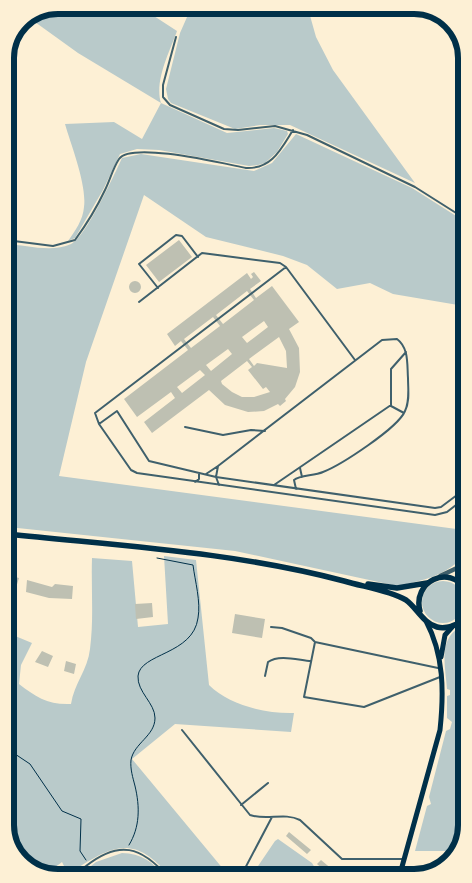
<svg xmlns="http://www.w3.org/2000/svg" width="472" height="883" font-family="Inter,sans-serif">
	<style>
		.green { fill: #b9caca }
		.building { fill: #bec0b2; fill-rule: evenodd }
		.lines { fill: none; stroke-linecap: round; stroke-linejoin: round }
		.path { stroke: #003049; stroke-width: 1 }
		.service { stroke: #3f606c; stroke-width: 2 }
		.tertiary { stroke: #3f606c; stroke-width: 4.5 }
		.secondary { stroke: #003049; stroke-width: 5 }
		.primary { stroke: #003049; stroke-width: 5.5 }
		.rim { fill: none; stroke: #003049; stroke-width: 6 }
	</style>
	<rect width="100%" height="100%" fill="#fdf0d5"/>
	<path class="green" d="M58,5H137L177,31C170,51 154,81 161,103L227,133L274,128L287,131L288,134L277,152L265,163L258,165L249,166L159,150L137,149L120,154L103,190L75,238L68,241C75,231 83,220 84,207C87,185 71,145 65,124L114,122L142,139L161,103L78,53L28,17Z
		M198,5H307L316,37L333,70L415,183L290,125H260L235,129L171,103L168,99L166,89L180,33L191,8Z
		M296,134L412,188L464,221V306L393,294L370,283L337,289L307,265L283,256L206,237L144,195L86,362L59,476L464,530L465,527V555C447,575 423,581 397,586L235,551L8,527L6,244C26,245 52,253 71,244C86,237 114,175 122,158L141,154L254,171L272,163Z
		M164,556L196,560L209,685C229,705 266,714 294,713L291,732L175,724L132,759L229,876L170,877C133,831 110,847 68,874L62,862C35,883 27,867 9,845L8,633L32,643L21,665L19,684C36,697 48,705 71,704C74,684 88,669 90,649C94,619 91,588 92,558L132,561L138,627L168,624Z
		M422 602a21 21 0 1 1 42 0a21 21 0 1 1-42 0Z
		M466,624L467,828L459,851H415L427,806L431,804L429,797L446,731L450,729L452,722L447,718V696L450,695V690L447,689C445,663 437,636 466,624Z
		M278,839L312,863L315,868L313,875L257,876L254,872L275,841Z
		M122,853C141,853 153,862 165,877L85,878L86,870L96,862Z"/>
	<path class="building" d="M179,240L192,257L159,282L146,265Z
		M254,272L261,281L250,289L256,298L272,286L299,322L289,329L299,348L300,372L295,387L285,399L286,401L280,406L278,404L264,411L248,412L225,405L209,390L152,433L144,422L175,398L171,392L137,417L124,399L188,350L181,341L175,346L167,334L247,273L251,279L253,277L251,274ZM247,291L254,300L223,324L216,315ZM213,317L220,326L191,348L184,339ZM264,321L268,327L247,343L242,337ZM279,337L286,351L287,368L257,363L254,366L249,359ZM228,349L232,354L211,371L206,365ZM247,361L252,367L248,370L263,389L266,387L270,392L254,397H242L232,392L222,384L221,381ZM200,370L205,375L182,393L177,387Z
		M129 287a6 6 0 1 1 12 0a6 6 0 1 1-12 0Z
		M8,575L19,578L15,591L8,589Z
		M27,580L52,587L55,584L73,586L72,599L49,598L26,592Z
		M152,603L153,617L136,619L135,604Z
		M235,614L265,619L262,638L232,633Z
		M42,651L53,656L48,667L35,662Z
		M66,661L76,664L74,674L64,671Z
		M289,832L311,850L307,854L286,836Z
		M321,860L339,875L328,874L317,864Z"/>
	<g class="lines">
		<path class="path" d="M9,750L30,764L62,811L81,819L80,851L86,860
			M129,845C140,827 140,807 135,786C133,778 130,769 131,760C134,743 155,736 155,718C155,703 137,692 138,676C140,653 193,655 198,618C201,602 195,581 193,565L157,558"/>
		<path class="service" d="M176,37L163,85V97L170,105L224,129L238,130L275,126L307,135L415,187L464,218
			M6,240L53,246L75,240C86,225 97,207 105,190C110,180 113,168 119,159C131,141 225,164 246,168C272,169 281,149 293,130
			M286,267L95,413L99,424L131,470L137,473L435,515L447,512L465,498
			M158,288L139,264L176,235L182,236L198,257
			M139,302L202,253L280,263L286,267L355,360
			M391,406L404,413
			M99,424L117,411L149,461L216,477L435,508L441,507L465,489
			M185,427L223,435L251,430L265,431
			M300,468L302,477
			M206,474L218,466
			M195,482L199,479V474
			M219,485L216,477L218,466L382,340L397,339C409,348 407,364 408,378C408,389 410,401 405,411C398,428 341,465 323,472C314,476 300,475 294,480L296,489
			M274,485L391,405V369L406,352
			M271,627L282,628L311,638L315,642
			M438,668L315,642L304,697L364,707L440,677
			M265,676L268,662C279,654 298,660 311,661
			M182,730L250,815C267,821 284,812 300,820L342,859H404
			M241,805L268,783
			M241,876L272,817
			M70,878C74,873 80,870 86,866C119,840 141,846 168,877"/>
		<path class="tertiary" d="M440,576L457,568L466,559"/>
		<path class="secondary" d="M441,657L445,635L453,626
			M400,874L440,730C444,692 444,655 426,621"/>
		<path class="primary" d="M8,534C120,546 235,552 344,581C364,587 388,590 406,600C417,608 423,623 437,627C448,630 456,623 466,621
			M368,584L397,588L427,583
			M420,611C412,582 449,563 466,590"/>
	</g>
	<path d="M0 0H472V883H0ZM58 14H414A44 44 0 0 1 458 58V825A44 44 0 0 1 414 869H58A44 44 0 0 1 14 825V58A44 44 0 0 1 58 14Z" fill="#fdf0d5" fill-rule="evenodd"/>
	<path class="rim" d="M58 14H414A44 44 0 0 1 458 58V825A44 44 0 0 1 414 869H58A44 44 0 0 1 14 825V58A44 44 0 0 1 58 14Z"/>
</svg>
